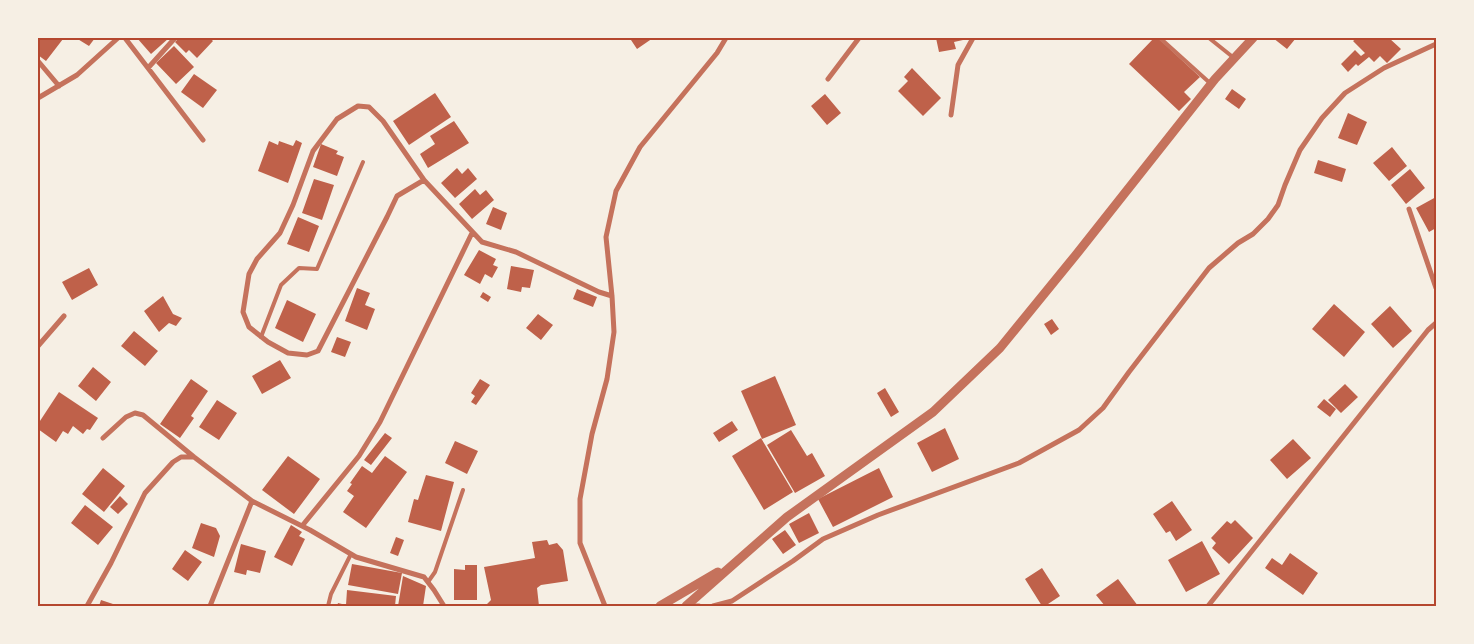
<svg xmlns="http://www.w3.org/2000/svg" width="1474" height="644" font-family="'Public Sans',sans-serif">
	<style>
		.building { fill: #bf614a }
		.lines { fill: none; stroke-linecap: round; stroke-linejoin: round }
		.service { stroke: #c5725c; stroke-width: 4 }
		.minor { stroke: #c5725c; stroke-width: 5 }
		.tertiary { stroke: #c5725c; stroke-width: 9 }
		.neatline { fill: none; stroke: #b5482f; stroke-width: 2 }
	</style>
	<rect width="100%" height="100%" fill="#f6efe4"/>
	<path class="building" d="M38,38H61L63,39L46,61L38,55Z
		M76,38H95L89,46Z
		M137,38H169L151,54Z
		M179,38H210L213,41L197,58L189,50L186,53L175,42Z
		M634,38H653L637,49L631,40Z
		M936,38H962L963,40L954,42L956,49L939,52Z
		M1154,38H1158L1200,77L1184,92L1191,99L1179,111L1129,64Z
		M1273,38H1296L1287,49Z
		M1357,38H1389L1401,49L1387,63L1380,56L1374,62L1369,57L1358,66L1356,64L1348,72L1341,64L1355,50L1361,56L1365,53L1353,41Z
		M174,46L194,67L176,84L156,63Z
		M912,68L941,98L923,116L898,91L908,81L904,77Z
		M194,74L217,90L203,108L181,92Z
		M1232,89L1246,99L1239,109L1225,99Z
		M435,93L451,117L409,145L393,121Z
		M825,94L841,113L827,125L811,106Z
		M1348,113L1367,122L1357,145L1338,138Z
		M454,121L469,143L428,168L420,154L435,144L430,136Z
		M296,140L302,143L288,183L258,171L269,141L278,145L279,141L293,146Z
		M321,144L338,151L336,154L344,157L337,176L313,167Z
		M1392,147L1407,166L1389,181L1373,163Z
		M1318,160L1346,169L1342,182L1314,173Z
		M457,168L462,174L468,168L477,179L455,198L441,183Z
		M1410,169L1425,188L1406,204L1391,185Z
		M314,179L334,185L322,220L302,213Z
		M475,189L480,195L486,190L494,200L472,219L459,204Z
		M1436,197V228L1429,232L1416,208Z
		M493,207L507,213L501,230L486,224Z
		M298,217L319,226L309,252L287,244Z
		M479,250L496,259L493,265L498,267L492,278L485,274L480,284L464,275Z
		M511,266L534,270L530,288L522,287L521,292L507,289Z
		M89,268L98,285L72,300L62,282Z
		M357,288L370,293L365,305L375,309L367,330L345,321Z
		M577,289L597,297L593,307L573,299Z
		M483,292L491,297L488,302L480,297Z
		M163,296L173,314L182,318L176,326L169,323L159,332L144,311Z
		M287,300L316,314L303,342L275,328Z
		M1334,304L1365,332L1344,357L1312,329Z
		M1390,306L1412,331L1393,348L1371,324Z
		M538,314L553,325L541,340L526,328Z
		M1052,319L1059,329L1051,335L1044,324Z
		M134,331L158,351L145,366L121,346Z
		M337,337L351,342L345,357L331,352Z
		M280,360L291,378L262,394L252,376Z
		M93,367L111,382L96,401L78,386Z
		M775,376L796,425L762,439L741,391Z
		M191,379L208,391L191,416L194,418L180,438L160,424Z
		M480,379L490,385L476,405L471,402L475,396L471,393Z
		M1345,384L1358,397L1341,413L1328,400Z
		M885,388L899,412L891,417L877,393Z
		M59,392L98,418L90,430L87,429L83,434L73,426L68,434L63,431L56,442L38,429V424Z
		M1324,399L1336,409L1330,417L1317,407Z
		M217,400L237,413L219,440L199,427Z
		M732,421L738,430L719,442L713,433Z
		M945,428L959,459L932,472L917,443Z
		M791,430L807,456L812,453L825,476L795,493L767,445Z
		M385,433L392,438L371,465L364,460Z
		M761,438L793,492L764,510L732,456Z
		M1293,439L1311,458L1287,479L1270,460Z
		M455,441L478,451L467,474L445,463Z
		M288,456L320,479L294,514L262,490Z
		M385,456L407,472L366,528L343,512L354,496L347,491L352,484L350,483L362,466L372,473Z
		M103,468L125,486L104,512L82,494Z
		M879,468L893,497L833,527L818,499Z
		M426,475L454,482L441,531L408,522L414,499L418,500Z
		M120,496L128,504L118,514L110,507Z
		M1172,501L1192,530L1176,541L1170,531L1166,533L1153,514Z
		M85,505L113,527L98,545L71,523Z
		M809,513L819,533L799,543L789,524Z
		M1235,520L1253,538L1229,564L1212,548L1216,543L1211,538L1227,521L1231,524Z
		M201,523L216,528L220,536L214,557L192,548Z
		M291,525L302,532L299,536L305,539L292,566L274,557Z
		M785,530L796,545L783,554L772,539Z
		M396,537L404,540L398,556L390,553Z
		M547,540L549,545L557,543L563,550L568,581L541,585L537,588L539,606H485L491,600L484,567L535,558L532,542Z
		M1202,541L1220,574L1186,592L1168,560Z
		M241,544L266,551L260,573L247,570L246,575L234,572Z
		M185,550L202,562L188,581L172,569Z
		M1290,553L1318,573L1303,595L1265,568L1272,558L1282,565Z
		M352,564L402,573L398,594L348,585Z
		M465,565H477V600H454V569L465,570Z
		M1042,568L1060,596L1045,606H1042L1025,579Z
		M403,576L426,586L423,606H398Z
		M1118,579L1138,606H1105L1096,595Z
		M347,590L396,596L395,606H337L338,603L346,605Z
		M101,600L119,606H99Z"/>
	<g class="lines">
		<path class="service" d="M1160,38L1211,84
			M1209,38L1234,58
			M261,337L281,285L299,268L317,269L363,162
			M428,582L435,572L463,490
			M328,606L331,594L351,554"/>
		<path class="minor" d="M125,38L203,140
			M38,61L59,86
			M148,68L175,38
			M828,79L859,38
			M38,98L77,75L118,38
			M951,115L958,65L973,38
			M424,180L397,196L387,217L318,351L307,355L288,353L268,342L249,327L243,312L249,274L257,259L280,233L293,205L313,151L337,119L358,106L369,107L383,121L424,180L482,242L516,252L599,292L612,296
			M1409,209L1436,288
			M38,346L64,316
			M103,438L126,417L135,413L143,415L194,457L252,501L310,530L356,557L424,577L434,590L444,606
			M302,526L359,456L380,422L472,233
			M87,606L111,563L145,493L173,462L181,457H193
			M210,606L252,501
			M605,606L580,543V499L592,434L607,379L614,332L612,296L606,237L616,191L640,147L717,53L726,38
			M687,606H699
			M713,606L732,601L793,561L823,539L878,515L1019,463L1079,430L1103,408L1129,372L1209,268L1238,243L1253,234L1268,219L1278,205L1285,185L1300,150L1322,118L1345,93L1384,68L1436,44
			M1208,606L1428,330L1436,323"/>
		<path class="tertiary" d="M660,606L718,572
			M686,606L787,517L933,412L1000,348L1075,256L1215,79L1253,38"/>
	</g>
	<rect width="1474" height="644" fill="none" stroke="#f6efe4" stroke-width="78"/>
	<rect x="39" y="39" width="1396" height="566" class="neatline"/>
</svg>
